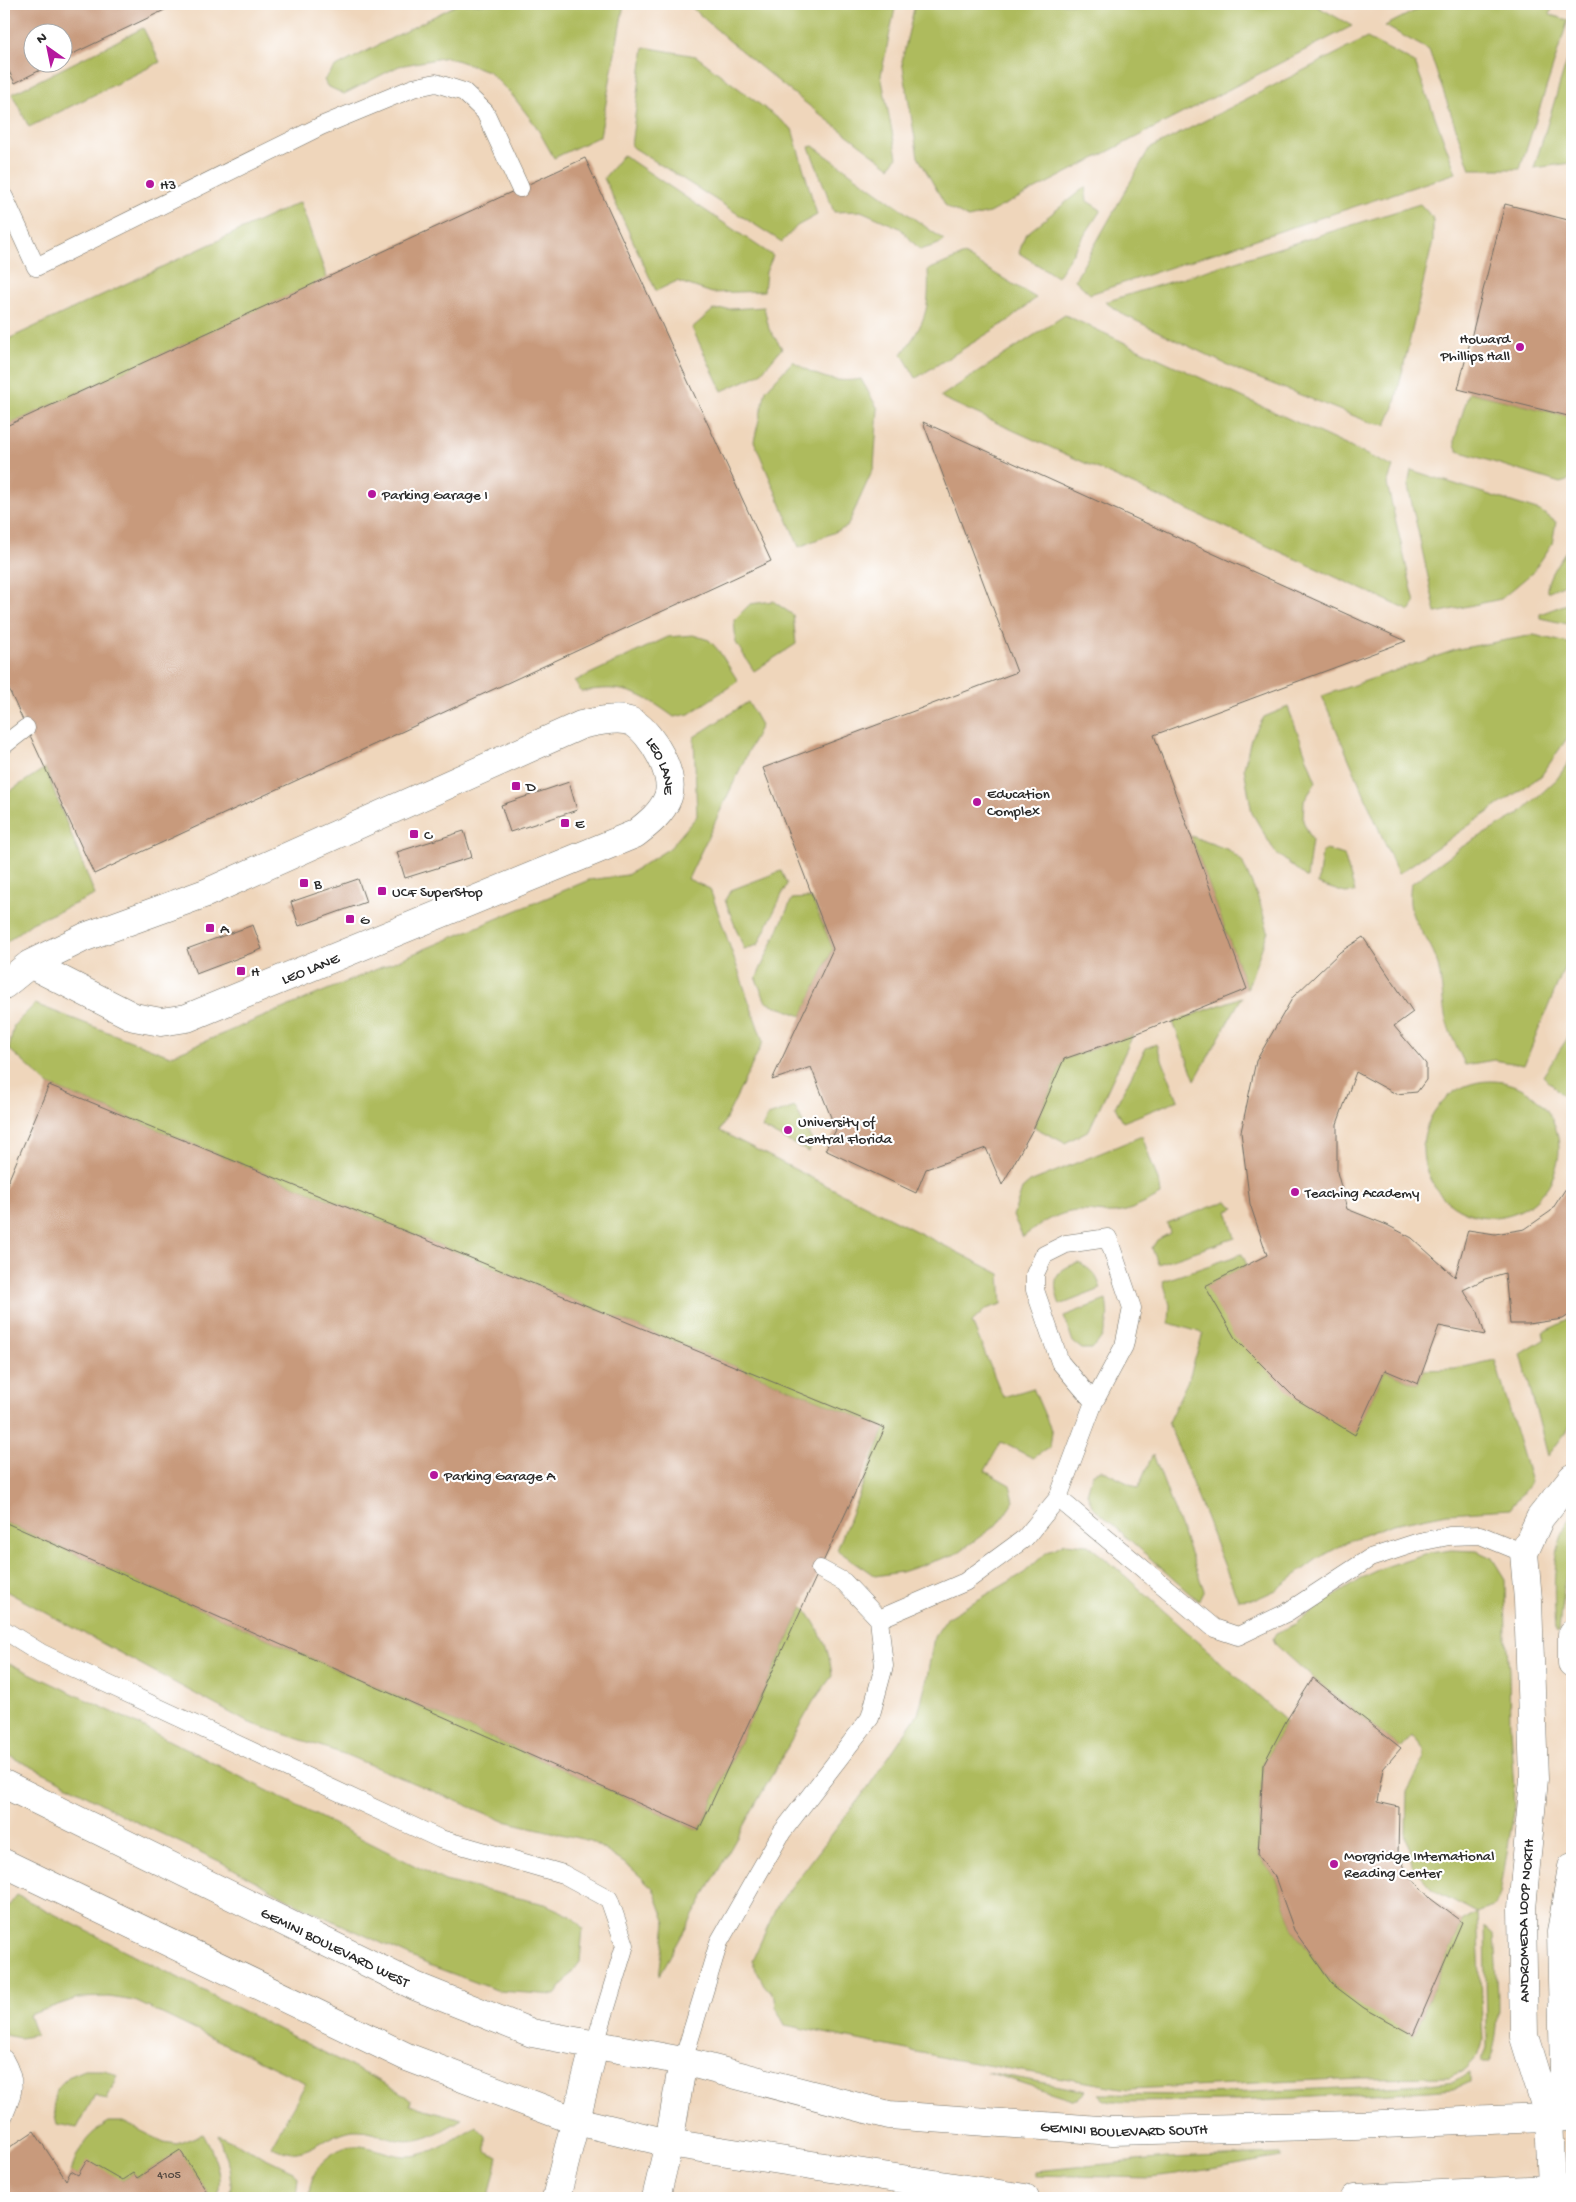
<svg xmlns="http://www.w3.org/2000/svg" width="1576" height="2202" font-family="'Gochi Hand',sans-serif">
	<style>
		.built { fill: #efd6bb; fill-rule: evenodd }
		.green { fill: #aebb5d; stroke: #6c7344 }
		.building { fill: #c89a7b }
		.lines { fill: none; stroke-linecap: round; stroke-linejoin: round }
		.lane-casing { stroke: #6f6c62; stroke-width: 19 }
		.street-casing { stroke: #6f6c62; stroke-width: 29 }
		.lane { stroke: #fff; stroke-width: 18 }
		.street { stroke: #fff; stroke-width: 28 }
		.poi-dot { fill: #b5179e; stroke: #fff; stroke-width: 2 }
		.labels { text-anchor: middle; stroke-width: 4.5; stroke-linejoin: round; paint-order: stroke }
		.number-label { font-size: 12px; fill: #52473f }
		.poi-label { font-size: 15px; fill: #2b2b2b; stroke: #fff; text-anchor: start }
		.street-label { font-size: 15px; fill: #2b2b2b; stroke: #fff }
	</style>
	<rect width="100%" height="100%" fill="#fff"/>
	<filter id="ink" filterUnits="userSpaceOnUse"><feTurbulence type="fractalNoise" baseFrequency=".02" numOctaves="2"/><feDisplacementMap in="SourceGraphic" scale="10" xChannelSelector="R" yChannelSelector="G"/><feConvolveMatrix kernelMatrix="1 2 1 2 8 2 1 2 1" color-interpolation-filters="sRGB"/></filter>
	<filter id="wash" filterUnits="userSpaceOnUse"><feTurbulence type="fractalNoise" baseFrequency=".0096" numOctaves="4" result="noise"/><feDisplacementMap in="SourceGraphic" scale="20" xChannelSelector="R" yChannelSelector="G"/><feGaussianBlur stdDeviation="1.12" result="paint"/><feColorMatrix in="noise" values="0 0 0 0 0 0 0 0 0 0 0 0 0 0 0 0 0 1.4 0 .05"/><feComposite in="paint" operator="in"/></filter>
	<g filter="url(#wash)">
		<rect width="100%" height="100%" fill="#eee5c9"/>
		<path class="built" d="M4,4H1572V2198H4ZM32,32H62V62H32Z"/>
		<path class="green" d="M458,4H624L600,136L554,158L536,126L512,95L488,71L447,57L399,66L344,94L327,86L324,80L334,68Z
			M688,4H896L881,75L897,157L890,167C820,115 752,63 688,4Z
			M915,4H1313L1352,26L989,213L968,218L946,206L918,157L902,61Z
			M1428,4H1553L1550,15L1568,20L1520,169H1470L1429,50L1385,26Z
			M143,28L160,62L29,127L12,94Z
			M1367,38L1415,63L1456,173L1090,294L1075,280L1149,149Z
			M1572,44V163L1534,168Z
			M644,47L696,56L792,129L817,215L797,226L782,242L631,146Z
			M813,146L944,240L939,244L920,250L900,228L886,222L861,211L834,212L809,147Z
			M623,155L773,256L766,272L764,291L712,293L677,281L656,291L604,178Z
			M1085,187L1087,201L1101,210L1057,277L1019,253L1025,235Z
			M300,202L327,278L4,427V341Z
			M1420,204L1433,218V241L1394,407L1386,425L1372,423L1242,372L1124,315L1105,302Z
			M964,255L1036,298L1008,321L916,378L902,354C925,322 930,311 928,270Z
			M764,307L769,329L782,348L760,374L722,391L692,328L713,310Z
			M1065,315L1393,467L1387,484L1415,603L1410,611L940,397Z
			M793,361C814,376 835,384 861,379L878,409L874,467L847,527L799,547L754,441L766,390Z
			M1469,392L1572,417V475L1567,481L1560,483L1458,451L1455,445V438Z
			M1411,470L1540,511L1556,522L1552,544L1533,572L1501,599L1436,613L1408,486Z
			M1572,540V581L1547,592C1546,574 1564,557 1572,540Z
			M773,601L793,615L796,644L754,671L736,643L734,620L750,604Z
			M1572,602V625L1540,618V614Z
			M693,635L709,640L719,651L738,681L689,714L674,717C641,693 622,683 581,692L575,681L668,637Z
			M1534,635L1572,644V731L1541,776L1398,874L1322,696L1458,649Z
			M748,702L761,725L688,879L710,889L763,1042L720,1131L1000,1274L1002,1304L986,1309L972,1322L1003,1397L1033,1388L1052,1432L1050,1447L1033,1458L1001,1442L985,1471L1010,1485L1014,1501L999,1523L956,1554L901,1572L875,1576L837,1550L885,1428L49,1085L9,1049L14,1025L35,1004L170,1056L589,880L627,875L670,848L697,816L694,737Z
			M1288,707L1316,782L1304,801L1303,821L1312,840L1307,878L1275,852L1252,813L1244,768L1251,739L1264,717Z
			M1572,757V949L1524,1065L1494,1060L1465,1065C1459,1050 1448,1032 1445,1015C1442,997 1442,980 1437,962C1428,930 1404,924 1411,884L1460,848L1519,814L1557,779Z
			M45,768L95,895L32,923L4,944V795Z
			M1191,836L1229,850L1242,861L1260,903L1268,931L1247,989Z
			M1327,850L1344,855L1355,892L1345,893L1318,884L1322,852Z
			M781,871L787,884L758,945L744,949L725,900L731,890Z
			M807,898L812,899L833,949L802,1016L766,1002L756,979L792,899Z
			M1242,997L1195,1080L1173,1022Z
			M1572,1031V1114L1564,1097L1543,1076Z
			M1133,1035L1089,1130L1065,1143L1034,1127L1064,1059Z
			M1156,1044L1178,1100L1123,1122L1115,1107L1146,1048Z
			M1423 1149a68 68 0 1 1 136 0a68 68 0 1 1-136 0Z
			M795,1107L812,1141L809,1152L762,1128L768,1116Z
			M1142,1136L1160,1186L1161,1195C1149,1201 1135,1209 1122,1212C1107,1215 1096,1211 1083,1211C1060,1210 1040,1224 1023,1237L1013,1216L1022,1189L1030,1182Z
			M1227,1201L1235,1208L1227,1211L1235,1238L1158,1264L1152,1248L1157,1240L1170,1233L1167,1223Z
			M1242,1254L1247,1265L1206,1286L1355,1434L1385,1370L1418,1384L1423,1370L1455,1369L1495,1360L1531,1482L1510,1509L1447,1513L1393,1524L1353,1539L1317,1559L1276,1590L1256,1599L1238,1600L1168,1422L1189,1378L1203,1333L1169,1323L1170,1305L1163,1281Z
			M1079,1263C1092,1270 1097,1275 1101,1289L1060,1305C1052,1283 1053,1269 1079,1263Z
			M1106,1300C1110,1321 1107,1334 1092,1349H1082L1073,1342L1064,1316Z
			M1572,1318V1424L1548,1456L1521,1354L1545,1339L1543,1332Z
			M1153,1454L1204,1590L1199,1600L1190,1594L1092,1506L1087,1493L1093,1473L1101,1470L1138,1488Z
			M1572,1516V1555L1563,1588L1559,1632L1556,1631C1554,1597 1550,1545 1572,1516Z
			M4,1522L699,1830L803,1606C820,1630 829,1646 832,1676L813,1702L659,1976L666,1923L653,1888L630,1867L591,1841L504,1821L344,1754L247,1722L4,1590Z
			M1065,1543L1088,1545L1113,1565L1286,1721L1263,1765L1258,1855L1275,1877L1294,1930L1332,1984L1413,2035L1462,1922L1477,1913L1435,1891L1412,1865L1406,1832L1407,1792L1424,1759V1750L1412,1735L1401,1748L1313,1678L1275,1644L1273,1638L1276,1633L1296,1624L1313,1610L1362,1578L1387,1566L1424,1554L1451,1550L1477,1551L1492,1558L1505,1579L1506,1639L1509,1670L1510,1728L1515,1805L1500,1894L1495,1906L1477,1913L1483,2041L1478,2056L1466,2069L1449,2077L1360,2078L1128,2089L951,2059L785,2025L776,2008L775,1997L764,1985L752,1961L777,1906L868,1787L918,1714L926,1683L934,1637L948,1617L1024,1573L1046,1553Z
			M4,1661L125,1718L445,1881L545,1904L571,1916L583,1928L580,1962L555,1995L499,1991L429,1965L297,1904L219,1861L124,1816L59,1780L7,1755L4,1754Z
			M17,1895L401,2092L411,2101L410,2105L462,2119C442,2131 419,2146 394,2139C380,2135 368,2129 353,2130C323,2133 304,2166 271,2146L306,2083L135,2001L109,1997L78,1998L29,2015L36,2035L20,2038L4,2035V1912Z
			M1485,1926L1494,1934C1496,1972 1504,2028 1489,2062H1481L1487,2048V2028Z
			M85,2070H105L117,2076L107,2100L95,2095L77,2128L57,2124L54,2111L56,2089L68,2077Z
			M987,2072L1086,2091L1077,2099H1072Z
			M1469,2072V2082L1454,2089L1429,2091L1236,2101L1111,2102L1104,2100L1099,2094L1184,2095L1429,2084L1454,2081Z
			M109,2122H123L164,2142L177,2144L203,2134C214,2153 224,2176 217,2198H208L210,2197L180,2151L137,2178L133,2173L122,2180L78,2175L71,2171C80,2147 86,2135 109,2122Z
			M476,2126L486,2136V2151L498,2157L489,2198H309C309,2183 315,2167 327,2158C361,2129 383,2162 418,2155C439,2150 458,2137 476,2126Z
			M218,2135L293,2171L298,2177L296,2198H229L231,2184L229,2168Z
			M1280,2154L1281,2157L1176,2175L1150,2178L1035,2175V2171L1167,2158Z"/>
		<g id="blocks">
			<path class="building" d="M4,4H177L62,59V32H32V62H56L15,83L4,62Z
				M585,158L771,561L94,874L4,679V427Z
				M1505,204L1572,221V417L1458,389Z
				M923,422L1406,641L1154,735L1247,989L1133,1035L1064,1059L1034,1127L1002,1185L986,1148L926,1169L916,1193L825,1150L836,1130L811,1067L772,1080L833,949L763,768L1017,672Z
				M569,782L577,810L510,832L501,805Z
				M464,831L472,857L405,878L397,852Z
				M358,879L366,902L299,926L291,902Z
				M253,925L262,949L196,974L187,949Z
				M1363,937L1413,1012L1394,1026L1426,1064V1080L1417,1092L1396,1094L1356,1072L1337,1124V1172L1347,1209L1387,1225L1412,1238L1455,1277L1468,1230L1495,1234L1525,1229L1551,1211L1572,1179V1313L1563,1319L1528,1324H1510L1505,1273L1485,1279L1463,1290L1478,1312L1485,1335L1439,1326L1418,1384L1385,1370L1355,1435L1296,1399L1235,1338L1205,1286L1267,1255L1250,1204L1241,1132L1256,1061L1293,997L1340,952Z
				M49,1085L885,1428L699,1830L4,1522V1191Z
				M1313,1678L1401,1748L1383,1769L1377,1802L1399,1807L1398,1854L1408,1874L1431,1899L1462,1922L1413,2035L1364,2008L1332,1984L1294,1930L1275,1877L1258,1855L1263,1765L1286,1721Z
				M34,2131L66,2180L71,2171L78,2175L87,2160L122,2180L133,2173L137,2178L180,2150L210,2197L4,2198V2151Z"/>
		</g>
	</g>
	<g filter="url(#ink)">
		<use href="#blocks" fill-opacity="0" stroke="#6f6c62" stroke-width="1"/>
		<g class="lines">
			<g class="lane-casing">
				<path id="lane" d="M4,197L36,267L321,126L413,88L436,83L464,92L485,112L520,188
					M4,745L26,728
					M1058,1498L1214,1628L1238,1636L1286,1613L1370,1558L1419,1542L1449,1536L1480,1535L1524,1553
					M879,1619L965,1582L1025,1538L1058,1498L1094,1402L1124,1346L1132,1308L1108,1238L1066,1244L1044,1255L1035,1274V1290L1060,1362L1094,1402
					M4,1630L41,1653L440,1839L563,1874L609,1899L625,1945L595,2044
					M4,2059C17,2082 14,2092 4,2115
					M683,2061L719,1942L782,1832L870,1718L884,1666L879,1619L844,1582L820,1569"/>
			</g>
			<g class="street-casing">
				<g id="street">
					<path id="s1" d="M4,985L30,964L85,937L206,893L581,725C595,722 620,715 634,723C652,734 676,775 668,797C662,813 648,824 635,834L187,1018L161,1022L134,1017L30,964"/>
					<path d="M1572,1634V1663"/>
					<path id="s2" d="M4,1784L415,1986L532,2033L683,2061L889,2115L1113,2131L1355,2125L1572,2117"/>
					<path d="M4,1863L407,2057L576,2121L669,2143L1025,2198"/>
					<path d="M1549,2118L1564,2073L1561,1932L1572,1867"/>
					<path d="M556,2198L595,2044"/>
					<path d="M656,2198L669,2143L683,2061"/>
					<path d="M1355,2198L1570,2188"/>
					<path id="s3" d="M1556,2198L1552,2188L1549,2118L1524,2037L1522,1908L1534,1779L1528,1600L1524,1553L1540,1518L1572,1478"/>
				</g>
			</g>
			<use href="#lane" class="lane"/>
			<use href="#street" class="street"/>
		</g>
	</g>
	<g class="poi-dot">
		<circle cx="150" cy="184" r="5"/>
		<circle cx="1520" cy="347" r="5"/>
		<circle cx="372" cy="494" r="5"/>
		<rect x="511" y="781" width="10" height="10" rx="2.5"/>
		<circle cx="977" cy="802" r="5"/>
		<rect x="560" y="818" width="10" height="10" rx="2.5"/>
		<rect x="409" y="829" width="10" height="10" rx="2.5"/>
		<rect x="299" y="878" width="10" height="10" rx="2.5"/>
		<rect x="377" y="886" width="10" height="10" rx="2.5"/>
		<rect x="345" y="914" width="10" height="10" rx="2.5"/>
		<rect x="205" y="923" width="10" height="10" rx="2.5"/>
		<rect x="236" y="966" width="10" height="10" rx="2.5"/>
		<circle cx="788" cy="1130" r="5"/>
		<circle cx="1295" cy="1192" r="5"/>
		<circle cx="434" cy="1475" r="5"/>
		<circle cx="1334" cy="1864" r="5"/>
	</g>
	<g class="labels">
		<g class="number-label">
			<text x="169" y="2178">4105</text>
		</g>
		<g class="poi-label">
			<text x="160" y="189">H3</text>
			<text x="1510" y="343" text-anchor="end">Howard<tspan x="1510" dy="17">Phillips Hall</tspan></text>
			<text x="382" y="499">Parking Garage I</text>
			<text x="526" y="791">D</text>
			<text x="987" y="798">Education<tspan x="987" dy="17">Complex</tspan></text>
			<text x="575" y="828">E</text>
			<text x="424" y="839">C</text>
			<text x="314" y="888">B</text>
			<text x="392" y="896">UCF SuperStop</text>
			<text x="360" y="924">G</text>
			<text x="220" y="933">A</text>
			<text x="251" y="976">H</text>
			<text x="798" y="1126">University of<tspan x="798" dy="17">Central Florida</tspan></text>
			<text x="1305" y="1197">Teaching Academy</text>
			<text x="444" y="1480">Parking Garage A</text>
			<text x="1344" y="1860">Morgridge International<tspan x="1344" dy="17">Reading Center</tspan></text>
		</g>
		<g class="street-label">
			<text dy="5" stroke="none"><textPath href="#s1" startOffset="741">LEO LANE</textPath></text>
			<text transform="translate(310 968) rotate(-22)" y="5">LEO LANE</text>
			<text dy="5" stroke="none"><textPath href="#s3" startOffset="282">ANDROMEDA LOOP NORTH</textPath></text>
			<text dy="5" stroke="none"><textPath href="#s2" startOffset="369">GEMINI BOULEVARD WEST</textPath></text>
			<text dy="5" stroke="none"><textPath href="#s2" startOffset="1186">GEMINI BOULEVARD SOUTH</textPath></text>
		</g>
	</g>
	<rect width="1576" height="2202" fill="none" stroke="#fff" stroke-width="20"/>
	<g transform="translate(48 48) rotate(327)"><circle r="24" fill="#ffffff" stroke="#aaaaaa"/>
	<path d="M0-4L9 19L0 12L-9 19Z" fill="#b5179e"/>
	<text y="-8" font-size="14" font-weight="bold" text-anchor="middle" fill="#2b2b2b">N</text>
	</g>
</svg>
